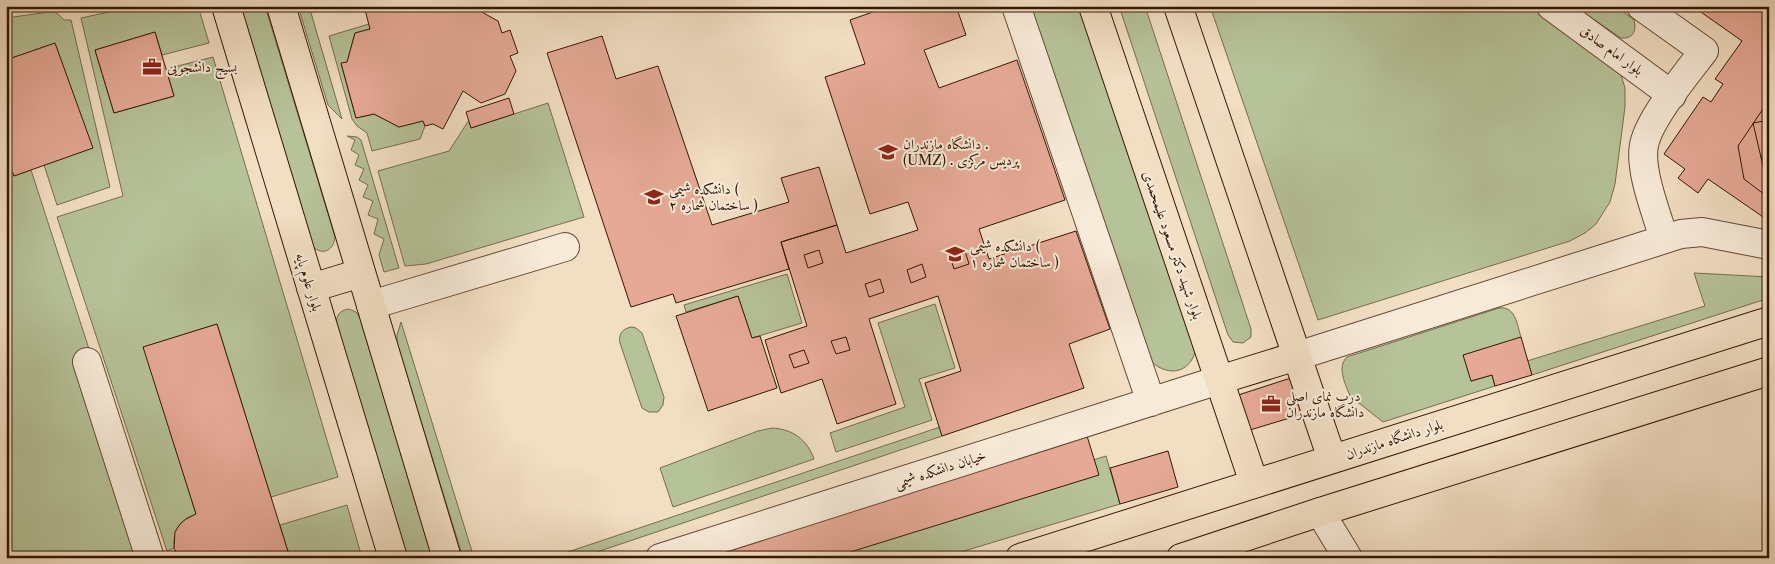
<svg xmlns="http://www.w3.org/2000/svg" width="1775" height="564" font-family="'Libre Caslon Text',Amiri,serif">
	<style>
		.green { fill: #b6c298; stroke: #766c4d }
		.building { fill: #e6a996; stroke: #351602 }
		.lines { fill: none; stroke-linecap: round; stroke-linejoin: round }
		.minor-casing { stroke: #644832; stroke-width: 30 }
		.major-casing { stroke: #351602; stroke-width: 30 }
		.minor { stroke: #f7ead8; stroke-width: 28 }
		.major { stroke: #f2dec3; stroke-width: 28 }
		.labels { text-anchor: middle; stroke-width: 4; stroke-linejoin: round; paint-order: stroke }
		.street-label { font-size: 14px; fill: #351602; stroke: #f7ead8 }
		.poi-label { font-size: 14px; fill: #351602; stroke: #f7ead8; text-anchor: start }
	</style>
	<rect width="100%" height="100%" fill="#f2dec3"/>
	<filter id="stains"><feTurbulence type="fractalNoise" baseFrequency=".004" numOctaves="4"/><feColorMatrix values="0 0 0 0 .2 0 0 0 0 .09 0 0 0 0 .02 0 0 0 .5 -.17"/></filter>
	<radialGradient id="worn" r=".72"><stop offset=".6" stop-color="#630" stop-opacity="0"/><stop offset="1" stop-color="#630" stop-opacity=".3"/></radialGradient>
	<path class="green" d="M137,6H198L209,43L162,55L155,32L95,50L114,113L174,96L166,69L213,57L338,477L271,497L217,324L144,347L196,514C180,520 173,531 174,548L167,551L57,217L123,196L81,18Z
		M240,6H265L335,237C334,250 323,256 313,247Z
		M298,6H309L342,119L328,105Z
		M1028,6H1081L1196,349C1190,376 1164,377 1148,358Z
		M1119,6H1145L1251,329V337L1243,343L1233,342L1228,335Z
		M1210,6H1535L1607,58L1621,75L1625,88V107L1615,184L1610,202L1596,224L1585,233L1570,241L1318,320Z
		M1574,6H1616L1634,20C1637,31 1633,39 1621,38Z
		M49,12L57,13L64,20H71L110,187L57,205L44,165L92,148L55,43L6,60V18Z
		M369,24L370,29L355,33L347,62L341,64L356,118L374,114L399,127L423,121L425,126L420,139L372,151L367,133L357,126L352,119L329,36Z
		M548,103L584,217L426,264L405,266L378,171L449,151L469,120L471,128Z
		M347,136L357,137L361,140L399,268L384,272L379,255L384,239L374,234L378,219L368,215L373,201L363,197L368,185L359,180L364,169L355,165L359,155L351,150L355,140Z
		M6,154L14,176L31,170L90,352L73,358L138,558H6Z
		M1694,273L1769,277V298L1532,375L1527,361L1705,306Z
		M787,274L802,323L752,338L738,296L686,312L684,305Z
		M935,304L955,368L919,379L932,420L836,452L830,433L905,407L878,323Z
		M1499,308C1516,306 1517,325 1521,337L1471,381L1492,375L1495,386L1383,422L1355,400L1352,401C1348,389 1335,368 1347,357Z
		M349,309L356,312L360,318L432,558H406L337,325C335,316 340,310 349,309Z
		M401,322L474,558H463L397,343V335Z
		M632,327L636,328L642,333L664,397L663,405L658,412H649L642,408L620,343C618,334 623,328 632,327Z
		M940,427L942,436L579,558H550Z
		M772,428C792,429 807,439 814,459L673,507L660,468L758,431Z
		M1106,456L1120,504L941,558H782Z
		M347,505L362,558H290L280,525Z"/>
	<path class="building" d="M364,6H471L498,21L502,33L510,30L518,53L510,56L516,71L505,94L481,103L463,91L443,129L433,124L425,126L423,121L399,127L374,114L356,118L341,63L347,62L355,33L370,29Z
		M890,6H956L966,35L924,50L939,88L1017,60L1065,200L979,229L989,259L1076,231L1110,329L1069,344L1084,388L942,436L925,383L961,371L938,296L869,319L896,404L837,424L822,379L781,393L765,340L807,326L781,242L837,225L846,253L918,230L908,202L870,214L825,77L865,64L850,20Z
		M1701,6H1760L1769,13V221L1708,179L1698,193L1678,178L1685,169L1664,154L1703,97L1711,102L1723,84L1715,79L1742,41L1698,10Z
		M155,32L174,96L114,113L95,50Z
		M602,36L616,79L658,66L712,225L789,202L781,178L819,167L837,225L781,242L789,269L676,303L673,294L631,307L547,53Z
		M55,43L93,148L14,176L6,154V60Z
		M509,98L514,114L471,128L466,112Z
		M1769,100V198L1744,179L1738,146Z
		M1769,120V192L1753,123Z
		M1769,148V164L1761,158Z
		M819,250L823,263L808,268L804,255Z
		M965,251L969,264L954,269L950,256Z
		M922,264L926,277L911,283L907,270Z
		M880,279L884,292L869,297L865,284Z
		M738,296L752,338L760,336L777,388L708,411L676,316Z
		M217,324L271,497L290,558H179L174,548L175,532L180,524L186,519L196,514L143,347Z
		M846,337L850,350L836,354L831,341Z
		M1521,337L1532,375L1495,386L1492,375L1471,381L1463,355Z
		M804,350L809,363L794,368L789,355Z
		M1300,375L1313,411L1240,433L1229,398Z
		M1087,436L1099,475L831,558H691Z
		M1168,451L1178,487L1120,504L1110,468Z"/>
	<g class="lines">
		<g class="minor-casing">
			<path id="minor" d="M1016,6L1151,402
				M1551,6L1672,95
				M1641,6L1704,51C1687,73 1649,119 1644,145C1639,171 1657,214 1664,239
				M371,305L565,247
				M1297,356L1681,234L1702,232L1769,245
				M87,362L150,558
				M1320,512L1348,558
				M660,558L1219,380"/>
		</g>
		<g class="major-casing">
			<path id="major" d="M226,6L393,558
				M281,6L447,558
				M1093,6L1254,483
				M1178,6L1332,459
				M311,288L361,273
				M1219,380L1297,356
				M1020,558L1769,321
				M1181,558L1320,512L1769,371"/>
		</g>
		<use href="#minor" class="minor"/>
		<use href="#major" class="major"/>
	</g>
	<defs>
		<g id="office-bare" transform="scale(1.5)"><path d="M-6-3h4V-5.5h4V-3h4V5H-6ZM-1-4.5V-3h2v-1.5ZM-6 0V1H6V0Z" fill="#8f2418" stroke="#f7ead8" stroke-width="2.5" paint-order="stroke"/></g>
		<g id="university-bare" transform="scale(1.5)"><path d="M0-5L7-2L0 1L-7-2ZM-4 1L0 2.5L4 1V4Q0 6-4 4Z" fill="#8f2418" stroke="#f7ead8" stroke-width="2.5" paint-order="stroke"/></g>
	</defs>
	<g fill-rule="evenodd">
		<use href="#office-bare" x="152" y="67"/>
		<use href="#university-bare" x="888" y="152"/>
		<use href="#university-bare" x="654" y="197"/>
		<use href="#university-bare" x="955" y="254"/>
		<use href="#office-bare" x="1271" y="404"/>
	</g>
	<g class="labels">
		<g class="street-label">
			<text transform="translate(1612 50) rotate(36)" y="5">بلوار امام صادق</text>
			<text transform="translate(1173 245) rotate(71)" y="5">بلوار شهید دکتر مسعود علیمحمدی</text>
			<text transform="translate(309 282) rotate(73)" y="5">بلوار علوم پایه</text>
			<text transform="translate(1394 439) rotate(-18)" y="5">بلوار دانشگاه مازندران</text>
			<text transform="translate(940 469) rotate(-18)" y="5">خیابان دانشکده شیمی</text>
		</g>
		<g class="poi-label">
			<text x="167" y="72">بسیج دانشجویی</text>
			<text x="903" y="149">دانشگاه مازندران .<tspan x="903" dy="16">(UMZ) . پردیس مرکزی</tspan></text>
			<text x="669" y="194">دانشکده شیمی (<tspan x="669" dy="16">ساختمان شماره ۲ )</tspan></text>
			<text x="970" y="251">دانشکده شیمی (<tspan x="970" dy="16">ساختمان شماره ۱ )</tspan></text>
			<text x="1286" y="401">درب نمای اصلی<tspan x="1286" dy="16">دانشگاه مازندران</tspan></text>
		</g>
	</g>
	<rect width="1775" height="564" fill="none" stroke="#f2dec3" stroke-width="25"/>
	<rect x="8" y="8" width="1760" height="549" fill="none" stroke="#351602" stroke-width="2.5"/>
	<rect x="12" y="12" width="1750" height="539" fill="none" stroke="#351602"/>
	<rect width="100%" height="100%" filter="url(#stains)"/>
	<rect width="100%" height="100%" fill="url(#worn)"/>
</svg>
